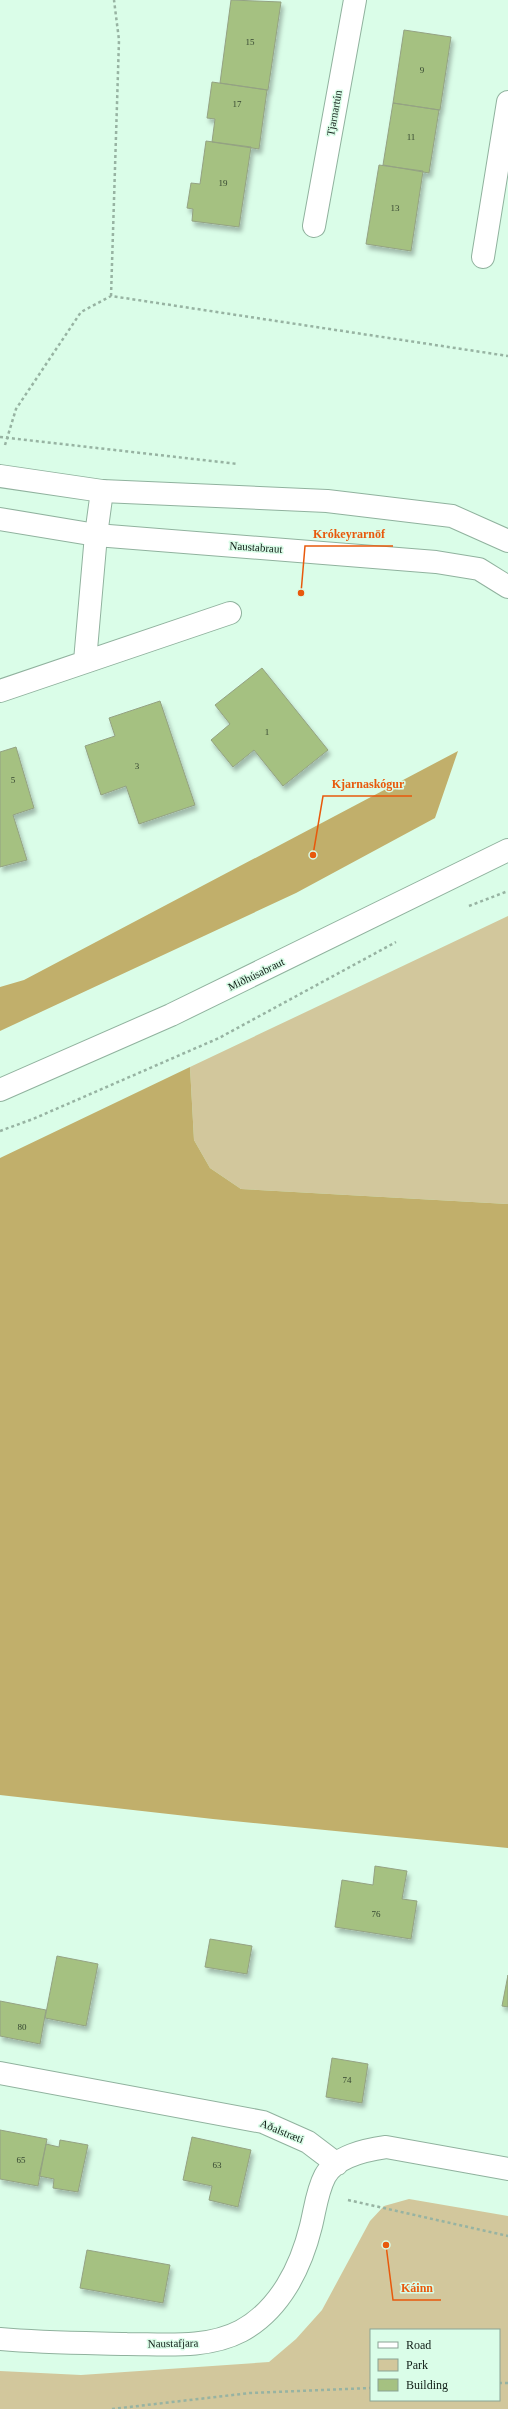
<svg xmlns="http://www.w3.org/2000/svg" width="508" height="2409" font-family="Georgia,serif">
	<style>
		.green { fill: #d2c79c; fill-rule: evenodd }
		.forest { fill: #c1af6b }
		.building { fill: #a5c181; stroke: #94a283; filter: url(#shadow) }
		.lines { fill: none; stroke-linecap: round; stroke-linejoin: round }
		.minor-casing { stroke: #90b29e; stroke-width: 24 }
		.tertiary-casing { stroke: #90b29e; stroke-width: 24 }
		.path { stroke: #97b3a2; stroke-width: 2.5; stroke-dasharray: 3 3; stroke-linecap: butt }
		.minor { stroke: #fff; stroke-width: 22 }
		.tertiary { stroke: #fff; stroke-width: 22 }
		.labels { text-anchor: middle; stroke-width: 3; stroke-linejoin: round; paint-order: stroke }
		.number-label { font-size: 9px; fill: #354631 }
		.street-label { font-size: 11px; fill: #101d16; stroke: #dafde8 }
		.leader { fill: none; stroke: #e8590c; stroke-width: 1.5 }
		.callout-dot { fill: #e8590c; stroke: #dafde8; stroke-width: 1.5 }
		.callout-label { font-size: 12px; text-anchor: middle; font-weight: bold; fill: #e8590c; stroke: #dafde8; stroke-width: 3; stroke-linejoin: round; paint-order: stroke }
	</style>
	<defs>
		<filter id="shadow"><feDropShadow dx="2.5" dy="4.5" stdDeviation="2" flood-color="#0004"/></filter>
	</defs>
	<rect width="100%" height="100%" fill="#dafde8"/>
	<path class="green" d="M508,916V1204L241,1189L210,1168L194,1140L190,1067Z
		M409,2199L508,2216V2409H0V2371L81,2375L269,2362L296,2339L322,2310L370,2221L384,2206ZM371,2330H499V2400H371Z"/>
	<path class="forest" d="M458,751L435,818L296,893L0,1031V987L24,980Z
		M190,1067L194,1140L210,1168L241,1189L508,1204V1848L213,1819L0,1795V1158Z"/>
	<path class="building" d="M231,0L281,2L268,90L220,83Z
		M404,30L451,37L440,110L393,103Z
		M212,82L267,90L259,149L212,142L215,119L207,118Z
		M393,103L439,110L429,173L383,165Z
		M206,141L251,147L239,227L192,221L193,209L187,208L191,183L200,184Z
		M379,165L423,171L411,251L366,244Z
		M262,668L328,750L283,786L254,750L233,767L211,740L230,724L215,705Z
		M160,701L195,805L139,824L126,786L101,795L85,746L115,736L109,718Z
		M16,747L34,808L13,815L27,860L0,867V752Z
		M375,1866L407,1871L402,1899L417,1901L411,1939L335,1927L342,1880L373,1885Z
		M210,1939L252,1946L247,1974L205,1967Z
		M57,1956L98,1964L86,2026L45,2018Z
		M508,1975V2007L502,2006Z
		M0,2001L46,2010L40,2044L0,2036Z
		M332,2058L368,2064L362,2103L326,2097Z
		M0,2130L47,2139L38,2186L0,2179Z
		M192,2137L251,2150L238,2207L209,2200L212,2186L183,2180Z
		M60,2140L88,2145L78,2192L53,2188L54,2179L39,2176L46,2144L59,2147Z
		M87,2250L170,2265L163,2303L80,2288Z"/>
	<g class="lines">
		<g class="minor-casing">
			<path id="minor" d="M314,226L355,0
				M483,257L508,102
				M85,661L96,535L102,491
				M0,691L230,613
				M0,2073L263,2122L308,2142L337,2164
				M0,2339C43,2343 85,2343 127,2344C164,2344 207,2349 241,2331C280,2310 301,2267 311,2226C315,2210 317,2191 325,2176C336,2156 365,2150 386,2147L508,2169"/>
		</g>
		<g class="tertiary-casing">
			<path id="tertiary" d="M0,476L102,491L327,501L452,516L508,541
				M0,519L96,535L436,562L479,569L508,587
				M0,1090L171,1015L508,850"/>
		</g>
		<path class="path" d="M111,296L119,40L114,0
			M0,437L238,464
			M5,445L16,409L81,312L111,296L508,356
			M469,906L508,891
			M0,1131L33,1119L219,1038L396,942
			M348,2200L508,2236
			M499,2383H508
			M112,2409L250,2393L371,2388"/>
		<use href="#minor" class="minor"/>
		<use href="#tertiary" class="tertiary"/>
	</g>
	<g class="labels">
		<g class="number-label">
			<text x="250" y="45">15</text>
			<text x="422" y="73">9</text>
			<text x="237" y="107">17</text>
			<text x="411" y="140">11</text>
			<text x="223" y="186">19</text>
			<text x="395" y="211">13</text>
			<text x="267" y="735">1</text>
			<text x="137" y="769">3</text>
			<text x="13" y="783">5</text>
			<text x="376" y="1917">76</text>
			<text x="22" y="2030">80</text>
			<text x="347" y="2083">74</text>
			<text x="21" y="2163">65</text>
			<text x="217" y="2168">63</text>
		</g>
		<g class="street-label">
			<text transform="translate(334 113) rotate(-80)" y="4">Tjarnartún</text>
			<text transform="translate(256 547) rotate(4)" y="4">Naustabraut</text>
			<text transform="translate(256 974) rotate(-26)" y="4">Miðhúsabraut</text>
			<text transform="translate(282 2131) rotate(22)" y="4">Aðalstræti</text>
			<text transform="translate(173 2343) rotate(-1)" y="4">Naustafjara</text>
		</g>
	</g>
	<path class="leader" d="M301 593L305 546H393M313 855L323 796H412M386 2245L393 2300H441"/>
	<g class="callout-dot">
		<circle cx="301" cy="593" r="4"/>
		<circle cx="313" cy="855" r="4"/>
		<circle cx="386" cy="2245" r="4"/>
	</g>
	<g class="callout-label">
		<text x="349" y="538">Krókeyrarnöf</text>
		<text x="368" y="788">Kjarnaskógur</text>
		<text x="417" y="2292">Káinn</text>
	</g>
	<rect x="370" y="2329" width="130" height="72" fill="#dafde8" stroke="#89a394"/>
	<rect x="378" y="2342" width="20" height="6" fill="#ffffff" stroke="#89a394"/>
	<text x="406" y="2349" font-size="12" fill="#101d16">Road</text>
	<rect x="378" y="2359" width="20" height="12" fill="#d2c79c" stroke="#89a394"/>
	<text x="406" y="2369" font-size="12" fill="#101d16">Park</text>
	<rect x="378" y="2379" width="20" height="12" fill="#a5c181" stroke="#89a394"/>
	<text x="406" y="2389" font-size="12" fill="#101d16">Building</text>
</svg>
